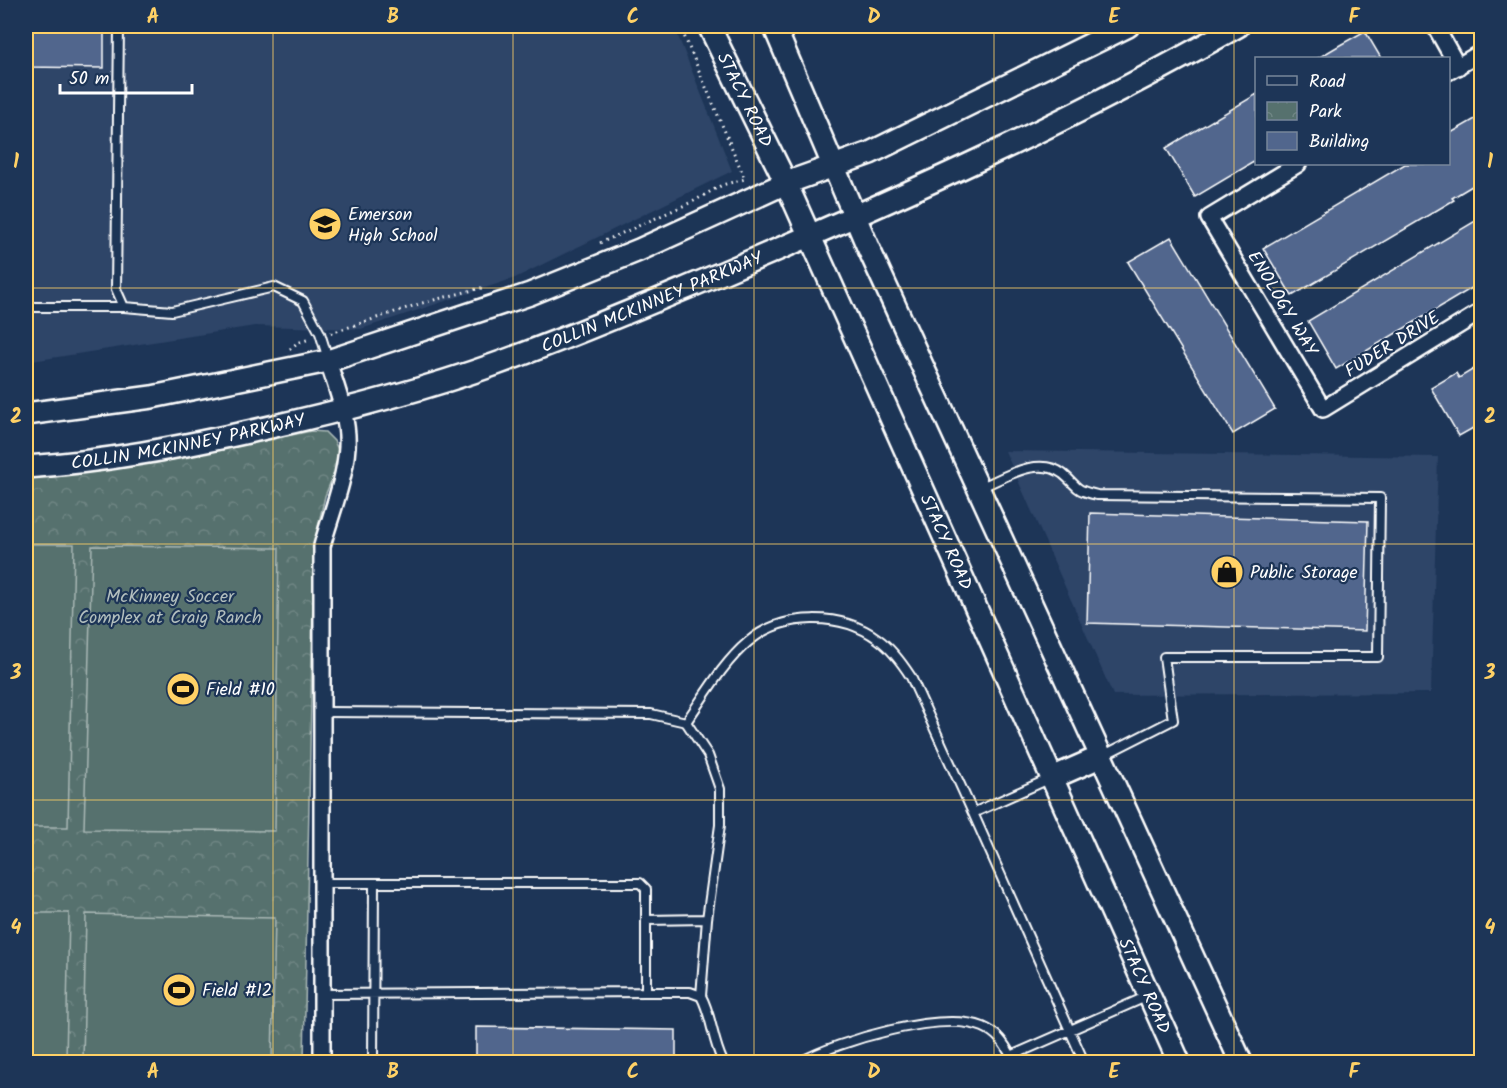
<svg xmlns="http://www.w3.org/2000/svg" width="1507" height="1088" font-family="Kalam,sans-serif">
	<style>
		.built { fill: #2d4467 }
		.park { fill: url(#park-crowns); stroke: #aab8b6; stroke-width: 1.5 }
		.pitch { fill: #56716e; stroke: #aab8b6; stroke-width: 1.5 }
		.building { fill: #51668d; stroke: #fff; stroke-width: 1.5 }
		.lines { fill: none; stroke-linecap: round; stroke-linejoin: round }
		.lane-casing { stroke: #fff; stroke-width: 12 }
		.street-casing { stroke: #fff; stroke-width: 20 }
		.secondary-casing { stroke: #fff; stroke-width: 26 }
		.path { stroke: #fff; stroke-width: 3; stroke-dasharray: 1.5 4.5; stroke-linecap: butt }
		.lane { stroke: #1d3557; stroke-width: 8 }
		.street { stroke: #1d3557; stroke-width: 15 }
		.secondary { stroke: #1d3557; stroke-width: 21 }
		.grid { fill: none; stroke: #ffd166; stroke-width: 1.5; stroke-opacity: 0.55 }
		.labels { text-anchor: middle; stroke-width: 4.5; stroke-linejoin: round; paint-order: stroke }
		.street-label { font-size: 18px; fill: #fff; stroke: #1d3557 }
		.poi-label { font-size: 18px; fill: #fff; stroke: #1d3557; text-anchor: start }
		.park-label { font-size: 18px; fill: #b3bfbe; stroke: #1d3557 }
		.neatline { fill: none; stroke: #ffd166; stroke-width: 2 }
		.grid-label { font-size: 20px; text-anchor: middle; font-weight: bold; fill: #ffd166 }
	</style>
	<defs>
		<pattern id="park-crowns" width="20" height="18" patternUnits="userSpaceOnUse" patternTransform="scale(1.5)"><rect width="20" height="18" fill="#56716e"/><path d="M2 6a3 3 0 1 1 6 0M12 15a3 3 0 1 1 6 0" fill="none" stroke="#6f8684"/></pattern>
	</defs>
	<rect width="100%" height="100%" fill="#1d3557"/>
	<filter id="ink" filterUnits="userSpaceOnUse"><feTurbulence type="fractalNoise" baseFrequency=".0167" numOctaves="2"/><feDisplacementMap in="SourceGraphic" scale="12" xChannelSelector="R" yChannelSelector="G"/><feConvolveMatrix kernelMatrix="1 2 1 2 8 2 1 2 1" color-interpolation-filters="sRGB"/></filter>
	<g filter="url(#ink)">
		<path class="built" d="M26,26H674L732,171L515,278L361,329L255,326L26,362Z
			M1005,451L1438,457L1431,693L1113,695Z"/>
		<path class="park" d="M311,431L325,432L334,441L339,452V461L325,496L314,544L304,1062H26V478L162,462Z"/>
		<path class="pitch" d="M26,544H74L68,827H26Z
			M92,546L279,548L275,831L84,829Z
			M26,913H69L66,1062H26Z
			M86,914L275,918L272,1062H83Z"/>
		<path class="building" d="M26,26H104V68L26,67Z
			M1365,31L1381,58H1318L1340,45Z
			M1257,94V160L1195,197L1166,148Z
			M1482,115V180L1452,198L1454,200L1292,296L1263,248L1405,164H1449V134Z
			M1482,217V282L1336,369L1308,321Z
			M1171,237L1275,409L1233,434L1128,262Z
			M1482,364V423L1459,436L1431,388L1456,373L1459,378Z
			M1090,513L1368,521L1365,631L1087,623Z
			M476,1027L676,1030V1062H476Z"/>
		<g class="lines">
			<g class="lane-casing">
				<path id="lane" d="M119,26L116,289L124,307L172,311L274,287L303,301L320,333L328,359
					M26,307H124
					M979,488C1004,478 1038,455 1063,474C1080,488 1072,489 1097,495L1380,498L1378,657H1164L1173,720L1102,756
					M324,712L651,714L686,722C705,695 723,663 748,642C783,612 841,612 878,639C892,649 902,663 911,677L973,813
					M686,722L708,755L720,789V825L707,919L701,996
					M1051,778L973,813L1084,1062
					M646,920L707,919
					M646,992H690L701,996C712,1016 712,1040 723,1062
					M322,994L646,992V889L640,883H323
					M1011,1056L1148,996
					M373,1062L374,883
					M800,1062C838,1041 942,1010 983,1027C997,1033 1004,1043 1011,1056L1010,1062"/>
			</g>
			<g class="street-casing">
				<path id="street" d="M1435,26L1458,67
					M1448,72L1482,52
					M1298,164L1209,218L1323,409L1482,311
					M322,1062V546C331,514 345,480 347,447C349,419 336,387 328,361"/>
			</g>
			<g class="secondary-casing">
				<g id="secondary">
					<path id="s1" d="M709,26L786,183L1179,1062"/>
					<path d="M774,26L867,245L1241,1062"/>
					<path d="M26,414L152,397L328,361L530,294L639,250L786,183L870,153L1128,26"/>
					<path id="s2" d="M26,467C104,462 181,447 257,430C338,412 418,392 496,364C574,336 650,303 727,271C901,198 1074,120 1238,26"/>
					<path d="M1052,778L1100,757"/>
				</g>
			</g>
			<path class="path" d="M1058,27L1061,26
				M600,243L694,201L722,185L745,179L680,26
				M331,333L422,303L485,287
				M290,349L297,343L310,339"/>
			<use href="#lane" class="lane"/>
			<use href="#street" class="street"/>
			<use href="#secondary" class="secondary"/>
		</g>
	</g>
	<path class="grid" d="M273,26V1062M513,26V1062M754,26V1062M994,26V1062M1234,26V1062M26,288H1482M26,544H1482M26,800H1482"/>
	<defs>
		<g id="school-disc" transform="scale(1.725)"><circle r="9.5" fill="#ffd166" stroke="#1d3557"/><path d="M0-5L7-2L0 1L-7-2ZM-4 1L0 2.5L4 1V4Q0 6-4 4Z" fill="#111"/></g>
		<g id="shop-disc" transform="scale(1.725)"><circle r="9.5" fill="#ffd166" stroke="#1d3557"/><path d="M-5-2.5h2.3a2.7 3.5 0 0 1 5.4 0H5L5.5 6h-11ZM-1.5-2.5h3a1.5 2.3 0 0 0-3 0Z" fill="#111"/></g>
		<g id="stadium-disc" transform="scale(1.725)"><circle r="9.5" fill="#ffd166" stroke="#1d3557"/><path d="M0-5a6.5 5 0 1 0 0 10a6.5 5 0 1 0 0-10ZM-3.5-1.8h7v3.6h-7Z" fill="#111"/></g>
	</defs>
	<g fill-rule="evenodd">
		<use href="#school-disc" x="325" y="224"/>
		<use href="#shop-disc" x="1227" y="572"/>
		<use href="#stadium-disc" x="183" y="689"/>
		<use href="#stadium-disc" x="179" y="990"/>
	</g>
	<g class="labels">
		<g class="street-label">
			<text dy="6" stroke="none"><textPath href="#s1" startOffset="82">STACY ROAD</textPath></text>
			<text dy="6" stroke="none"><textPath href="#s2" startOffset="650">COLLIN MCKINNEY PARKWAY</textPath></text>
			<text transform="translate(1283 303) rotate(59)" y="6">ENOLOGY WAY</text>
			<text transform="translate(1392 344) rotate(-32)" y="6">FUDER DRIVE</text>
			<text dy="6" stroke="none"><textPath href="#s2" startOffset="164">COLLIN MCKINNEY PARKWAY</textPath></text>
			<text dy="6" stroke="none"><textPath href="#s1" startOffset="568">STACY ROAD</textPath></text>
			<text dy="6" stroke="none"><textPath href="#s1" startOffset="1054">STACY ROAD</textPath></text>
		</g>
		<g class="poi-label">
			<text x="348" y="220">Emerson<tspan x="348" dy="21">High School</tspan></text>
			<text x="1250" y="578">Public Storage</text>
			<text x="206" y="695">Field #10</text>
			<text x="202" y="996">Field #12</text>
		</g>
		<g class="park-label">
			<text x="170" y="602">McKinney Soccer<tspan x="170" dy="21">Complex at Craig Ranch</tspan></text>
		</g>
	</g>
	<rect width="1507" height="1088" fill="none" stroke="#1d3557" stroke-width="66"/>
	<rect x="1255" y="57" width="195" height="108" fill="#1d3557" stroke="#77869a" stroke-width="1.5"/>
	<rect x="1267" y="76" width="30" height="9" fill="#1d3557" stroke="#77869a" stroke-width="1.5"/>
	<text x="1309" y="87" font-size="18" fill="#ffffff">Road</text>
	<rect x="1267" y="102" width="30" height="18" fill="url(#park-crowns)" stroke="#77869a" stroke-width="1.5"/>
	<text x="1309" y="117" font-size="18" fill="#ffffff">Park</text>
	<rect x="1267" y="132" width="30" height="18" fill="#51668d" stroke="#77869a" stroke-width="1.5"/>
	<text x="1309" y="147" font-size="18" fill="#ffffff">Building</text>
	<path d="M60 84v9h132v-9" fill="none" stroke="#ffffff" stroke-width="3"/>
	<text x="69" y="84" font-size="18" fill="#ffffff" stroke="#1d3557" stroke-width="4.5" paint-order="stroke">50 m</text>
	<rect x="33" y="33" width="1441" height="1022" class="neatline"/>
	<g class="grid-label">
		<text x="153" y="23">A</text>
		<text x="393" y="23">B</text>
		<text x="633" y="23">C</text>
		<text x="874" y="23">D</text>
		<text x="1114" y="23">E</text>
		<text x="1354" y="23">F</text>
		<text x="16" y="168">1</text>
		<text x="1490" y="168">1</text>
		<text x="16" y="423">2</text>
		<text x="1490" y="423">2</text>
		<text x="16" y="679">3</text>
		<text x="1490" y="679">3</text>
		<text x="16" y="934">4</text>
		<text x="1490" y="934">4</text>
		<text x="153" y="1078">A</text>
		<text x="393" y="1078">B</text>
		<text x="633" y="1078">C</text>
		<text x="874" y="1078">D</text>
		<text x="1114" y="1078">E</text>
		<text x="1354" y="1078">F</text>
	</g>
</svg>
